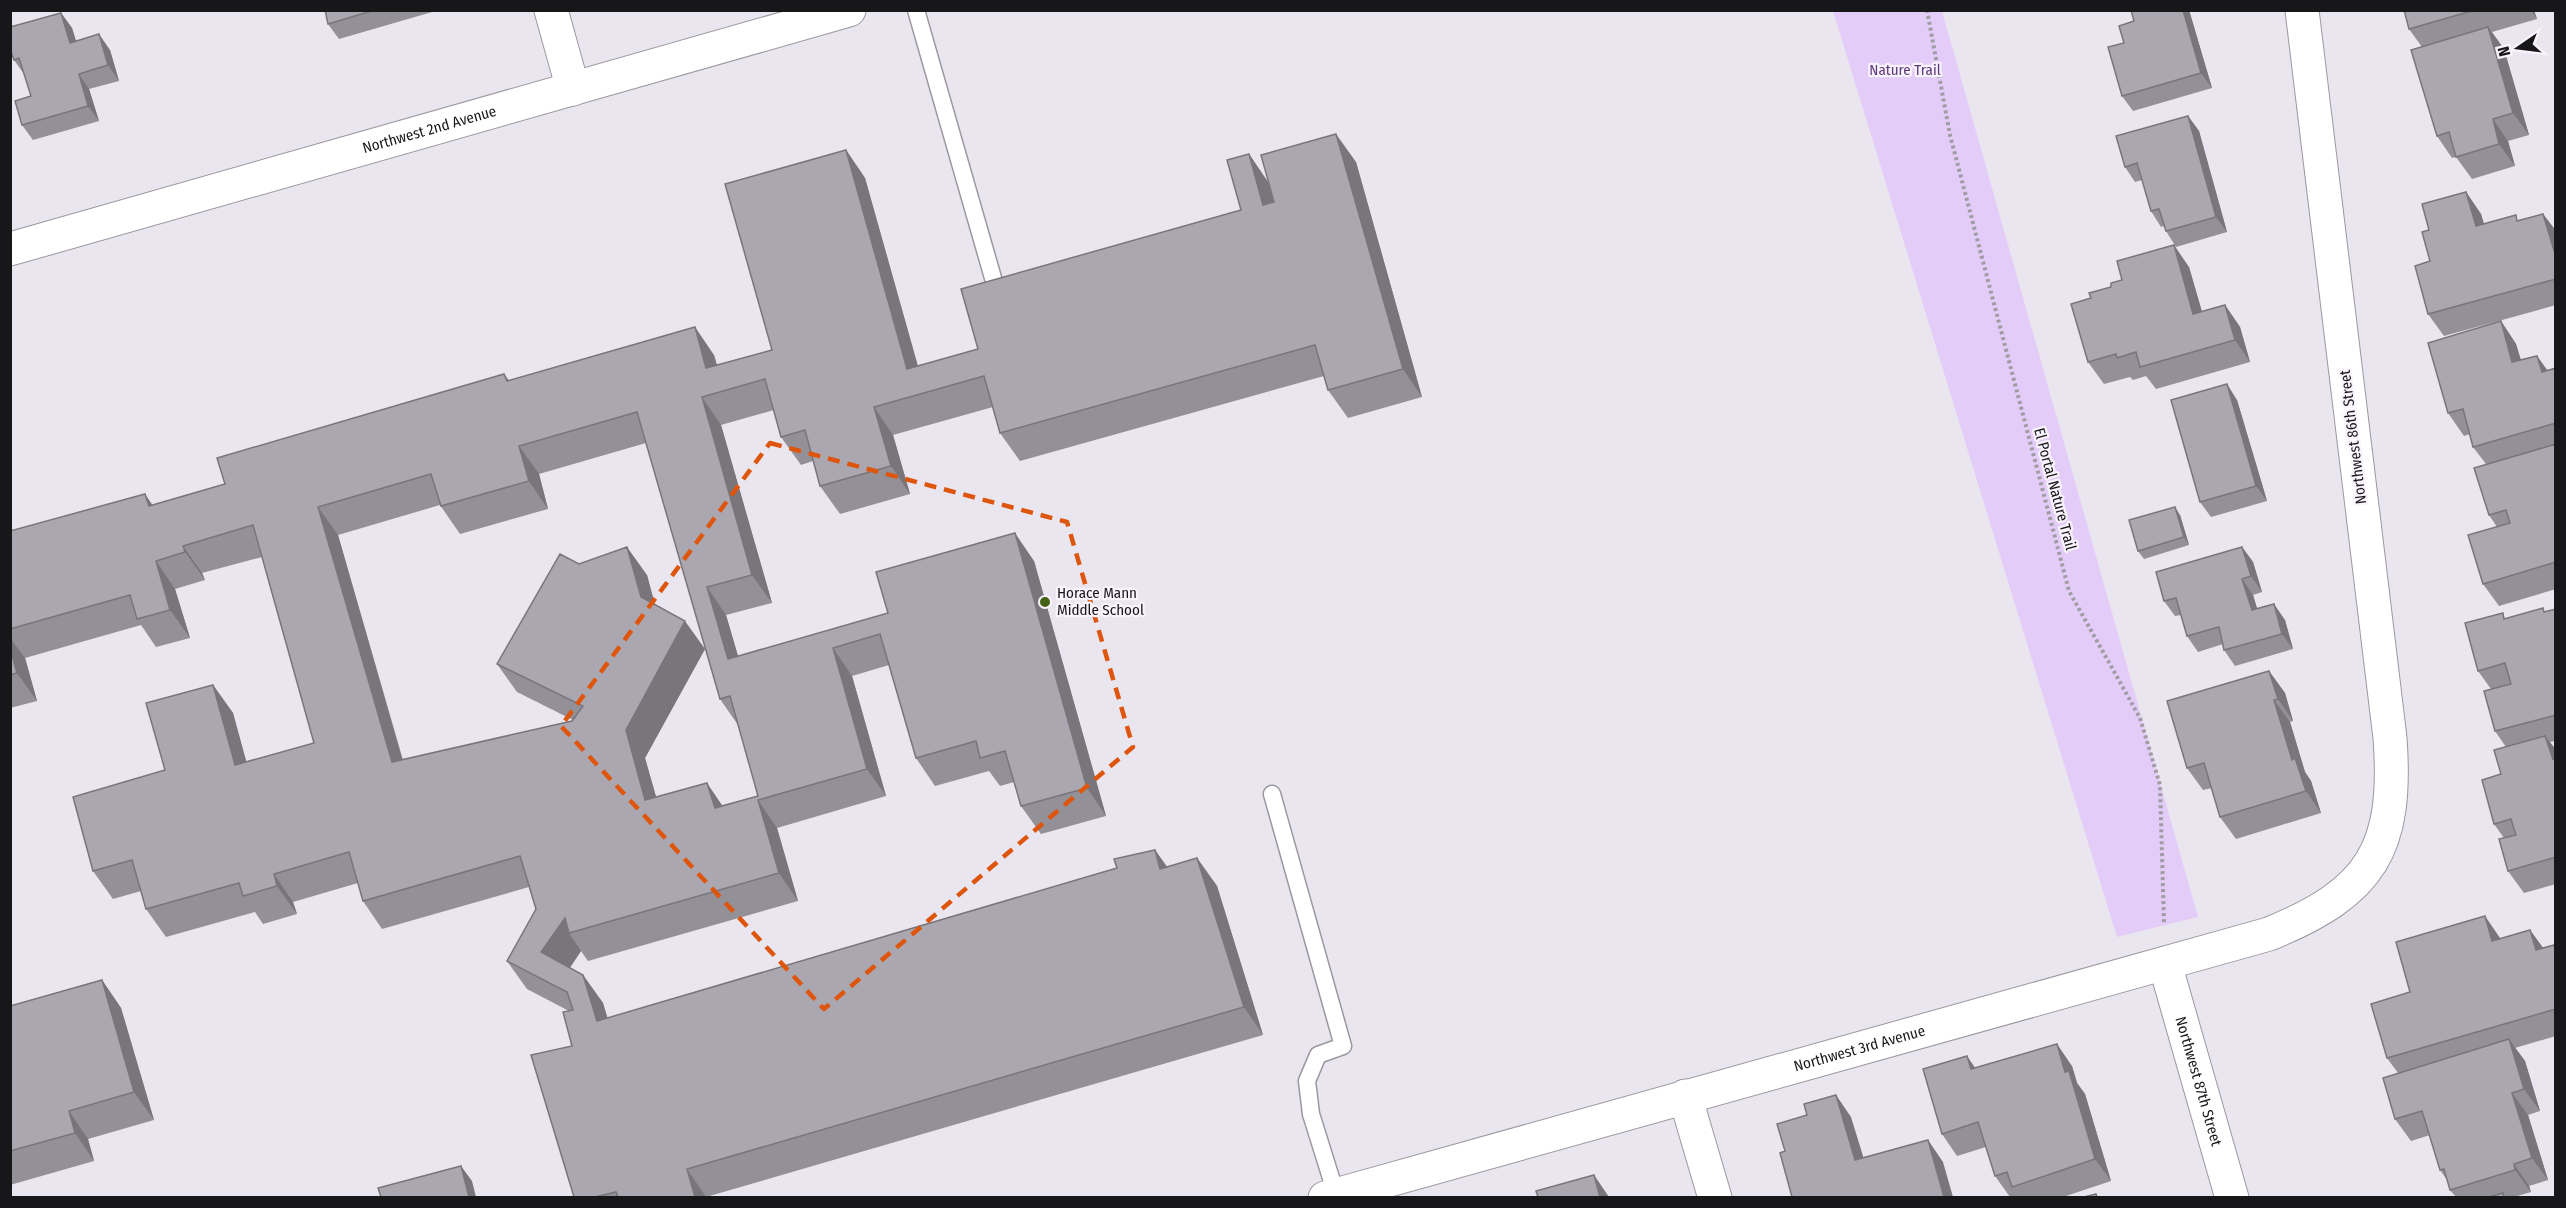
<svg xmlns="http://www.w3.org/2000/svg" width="2566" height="1208" font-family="'Fira Sans Condensed',sans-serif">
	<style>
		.green { fill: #e3cdf8 }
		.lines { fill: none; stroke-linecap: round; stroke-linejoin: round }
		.service-casing { stroke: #9b979f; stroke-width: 19 }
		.minor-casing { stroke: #9b979f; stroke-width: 35 }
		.tertiary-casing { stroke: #9b979f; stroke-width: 35 }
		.path { stroke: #9f9ca3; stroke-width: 4; stroke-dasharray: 3 3; stroke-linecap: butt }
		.service { stroke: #fff; stroke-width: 16 }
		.minor { stroke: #fff; stroke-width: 33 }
		.tertiary { stroke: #fff; stroke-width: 33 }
		.wall { fill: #939097; fill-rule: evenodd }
		.shaded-wall { fill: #78757b }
		.building { fill: #aba7b0; stroke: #78757b; stroke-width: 1.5; fill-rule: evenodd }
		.marked { fill: none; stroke: #de560d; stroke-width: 4.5; stroke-dasharray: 12 8; stroke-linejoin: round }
		.poi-dot { fill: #456214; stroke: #f8f3fc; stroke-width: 2 }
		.labels { text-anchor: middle; stroke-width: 4.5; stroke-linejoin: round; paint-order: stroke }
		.park-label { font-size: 15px; fill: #5f3a7b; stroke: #f8f3fc }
		.street-label { font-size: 15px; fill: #171619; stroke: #f8f3fc }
		.poi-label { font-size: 15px; fill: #171619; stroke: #f8f3fc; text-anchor: start }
	</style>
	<rect width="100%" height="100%" fill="#eae6ef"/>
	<path class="green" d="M1833,11H1942L2198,917L2117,937Z"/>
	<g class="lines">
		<g class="service-casing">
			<path id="service" d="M916,10L993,278
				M1272,794L1343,1046L1318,1055L1307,1081L1311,1114L1336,1194"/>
		</g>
		<g class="minor-casing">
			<g id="minor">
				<path d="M551,10L573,89"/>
				<path id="s1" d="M2165,964L2232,1198"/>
				<path d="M1685,1096L1715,1198"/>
				<path id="s2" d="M1325,1198L2269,934C2372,892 2398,849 2390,738L2302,10"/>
			</g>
		</g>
		<g class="tertiary-casing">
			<g id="tertiary">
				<path id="s3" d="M10,249L849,10"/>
			</g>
		</g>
		<path class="path" d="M1927,10L1950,135L2069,591L2140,718L2160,785L2164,924"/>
		<use href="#service" class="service"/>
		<use href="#minor" class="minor"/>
		<use href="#tertiary" class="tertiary"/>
	</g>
	<path class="wall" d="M325,10H439L339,39L328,24Z
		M2131,10H2189L2212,88L2133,111L2122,96L2124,43L2134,21Z
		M2404,10H2534L2537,19L2492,32L2504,49L2529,135L2508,141L2515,166L2472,179L2456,157L2452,158L2437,136L2422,47L2409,29Z
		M61,13L72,28L76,41L110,50L119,81L89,89L99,121L33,140L22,125L31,96L24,74L14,60Z
		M2188,116L2199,131L2227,232L2176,247L2166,231L2164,226L2161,227L2151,211L2142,180L2135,182L2125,167Z
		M846,150L865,178L918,366L978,349L1241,210L1249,154L1268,182L1356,162L1422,397L1348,418L1328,390L1324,376L1020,461L1000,433L993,407L893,435L910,494L840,514L820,486L813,461L801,465L781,437L774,410L721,425L772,603L726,615L738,656L888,613L1034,561L1106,816L1041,834L1021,806L1014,782L1000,786L989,771L935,786L916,758L889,665L852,676L886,796L777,828L798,901L588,961L581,951L570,968L583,975L603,1003L607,1018L1117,868L1155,850L1167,867L1197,858L1217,886L1263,1035L706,1197H574L572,1046L569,1011L527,989L507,961L536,909L529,887L382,929L363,901L358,883L293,902L297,914L263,924L255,912L166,937L146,909L141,891L113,899L93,871L165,770L213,685L233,713L246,762L314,743L262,557L202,573L205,580L175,589L190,638L156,647L141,625L25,658L37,701L10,708V531L153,505L225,484L504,374L509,380L714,355L717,365L772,350ZM646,443L720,699L738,725L758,796L723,805L656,797L645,758L705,649L655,604L647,575L579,564L497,664L517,692L573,720L572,721L403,760L338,535L440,505L460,534L548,509L539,474Z
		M2466,192L2481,214L2484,224L2519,220L2543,214L2556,231V305L2444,336L2428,314L2430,261L2429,230Z
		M2189,267L2202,312L2225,305L2240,327L2250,362L2156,389L2146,376L2133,380L2130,377L2104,384L2088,362L2091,298Z
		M2501,321L2516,344L2521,360L2537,356L2547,370L2556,368V589L2499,606L2483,584L2497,527L2489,515L2486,464L2473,447L2470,434L2464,436L2448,413Z
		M2237,400L2267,501L2211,517L2200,502Z
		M2180,515L2189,545L2144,559L2138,551Z
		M2242,547L2253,562L2262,592L2253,595L2257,608L2285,620L2293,649L2235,666L2224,650L2223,644L2198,652L2187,636L2181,615L2175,616L2164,601Z
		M2556,609V741L2550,742L2556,750V884L2524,893L2508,871L2504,838L2494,824L2501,774L2506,747L2495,731L2491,689L2478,671L2506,618L2546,612Z
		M2269,671L2285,693L2293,721L2290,722L2305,772L2311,781L2321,813L2236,839L2220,817L2212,788L2203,790L2187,768Z
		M2530,930L2543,948L2554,945L2556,948V1036L2515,1048L2525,1061L2540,1111L2528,1115L2548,1180L2529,1186L2531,1192L2514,1197H2456L2450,1190L2447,1180L2440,1170L2430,1135L2411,1141L2395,1119L2398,1073L2387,1058L2410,992L2500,939Z
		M102,980L121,1008L154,1120L88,1139L94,1161L10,1185V1006Z
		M2072,1066L2077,1083L2085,1094L2111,1181L2063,1197H2019L2018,1196L2010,1197L1995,1176L1986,1147L1957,1156L1942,1134L1975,1068Z"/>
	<path class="shaded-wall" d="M2183,10H2189L2212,88L2201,73Z
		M2531,10H2534L2537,19Z
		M61,13L72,28L81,58L70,43Z
		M2488,27L2504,49L2529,135L2513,113Z
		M99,34L110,50L119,81L108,65Z
		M79,74L89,89L99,121L88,106Z
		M2188,116L2199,131L2227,232L2216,217Z
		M2493,119L2508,141L2515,166L2499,144Z
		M1336,134L1356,162L1422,397L1403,369Z
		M846,150L865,178L925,392L907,369Z
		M1249,154L1268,182L1282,232L1263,205Z
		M2466,192L2481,214L2491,248L2476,226Z
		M2543,214L2556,231V257Z
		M2174,245L2189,267L2209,336L2193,314Z
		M2225,305L2240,327L2250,362L2235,340Z
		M2501,321L2516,344L2528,385L2512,362Z
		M695,327L714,355L724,391L706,368Z
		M2537,356L2553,378L2542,372Z
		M2227,384L2237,400L2267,501L2256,486Z
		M702,397L721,425L772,603L752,575Z
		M874,407L893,435L910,494L891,466Z
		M519,446L539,474L548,509L529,481Z
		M145,494L164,522L149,506Z
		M318,507L338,535L411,790L392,762Z
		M2175,507L2180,515L2189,545L2184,537Z
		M1015,533L1034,561L1106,816L1087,788Z
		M183,546L202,573L205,580L185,552Z
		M627,547L647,575L660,625L641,597Z
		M2242,547L2253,562L2262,592L2251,576Z
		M156,561L175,589L190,638L170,610Z
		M2242,579L2253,595L2262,625L2252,610Z
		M707,587L726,615L747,687L728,659Z
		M2274,604L2285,620L2293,649L2282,634Z
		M685,621L705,649L645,758L665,828L645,800L626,730Z
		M10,638L25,658L37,701L17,673L10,648Z
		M833,648L852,676L886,796L867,769Z
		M2269,671L2285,693L2293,721L2278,699Z
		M213,685L233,713L255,793L235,765Z
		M2274,700L2290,722L2305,772L2311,781L2321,813L2306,791L2292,760Z
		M2545,736L2556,750V763L2553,759Z
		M707,783L726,811L715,808Z
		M758,800L777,828L798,901L779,873Z
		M1155,850L1175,878L1160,869Z
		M1197,858L1217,886L1263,1035L1244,1007Z
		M274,874L293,902L297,914L277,886Z
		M2485,916L2500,938L2507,964L2492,941Z
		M565,918L569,933L581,951L561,980L541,952Z
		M2530,930L2546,952L2536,950Z
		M583,975L603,1003L617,1049L597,1021Z
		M102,980L121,1008L154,1120L134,1092Z
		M2509,1039L2525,1061L2540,1111L2524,1089Z
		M2057,1044L2072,1066L2077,1083L2085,1094L2111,1181L2095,1159L2065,1072Z
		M1967,1056L1982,1078L1971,1069Z
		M2512,1093L2528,1115L2548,1180L2532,1158Z
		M1836,1095L1851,1117L1871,1182L1855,1160Z
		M69,1111L88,1139L94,1161L75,1133Z
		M1928,1140L1943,1162L1953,1197H1944Z
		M2514,1164L2529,1186L2531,1192L2515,1170Z
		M461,1166L472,1181L476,1197H469Z
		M687,1169L706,1197H695Z
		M1594,1175L1609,1197H1600Z"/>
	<path class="building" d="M325,10H375L328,24Z
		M2131,10H2183L2201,73L2122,96L2108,47L2124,43L2119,26L2134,21Z
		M2404,10H2475L2409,29Z
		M61,13L70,43L99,34L108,65L79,74L88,106L22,125L15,101L31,96L19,58L14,60L10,49V27Z
		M2488,27L2513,113L2493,119L2499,144L2456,157L2449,132L2437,136L2411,50Z
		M2188,116L2216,217L2166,231L2159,209L2151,211L2137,163L2125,167L2116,136Z
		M1336,134L1403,369L1328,390L1315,345L1000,433L984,376L874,407L891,466L820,486L805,430L781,437L765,379L702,397L752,575L707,587L728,659L888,613L876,572L1015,533L1087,788L1021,806L1005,751L980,758L976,741L916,758L880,634L833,648L867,769L758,800L779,873L569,933L565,918L541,952L583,975L597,1021L1117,868L1114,859L1155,850L1160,869L1197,858L1244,1007L687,1169L695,1197H618L616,1192L595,1197H574L531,1055L572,1046L563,1012L573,1010L567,992L507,961L536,909L520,856L363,901L349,852L274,874L277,886L243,896L239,883L146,909L132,860L93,871L73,797L165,770L146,703L213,685L235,765L314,743L253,525L183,546L185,552L156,561L170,610L137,619L130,595L10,629V531L145,494L149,506L225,484L217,458L504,374L507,381L695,327L706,368L772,350L725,184L846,150L907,369L978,349L961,289L1241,210L1227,160L1249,154L1263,205L1274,202L1261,155ZM637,412L720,699L730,696L758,796L715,808L707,783L645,800L626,730L685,621L641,597L627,547L579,564L560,554L497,664L583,706L572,721L392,762L318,507L431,474L441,506L529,481L519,446Z
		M2466,192L2476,226L2516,215L2517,221L2543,214L2556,257V279L2428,314L2415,266L2430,261L2422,232L2429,230L2422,204Z
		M2174,245L2193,314L2225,305L2235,340L2140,367L2136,352L2117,358L2116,354L2088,362L2071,304L2091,298L2089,293L2111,287V283L2122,280L2117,261Z
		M2501,321L2512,362L2537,356L2542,372L2556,368V423L2473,447L2463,409L2448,413L2428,343Z
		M2227,384L2256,486L2200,502L2171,400Z
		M2556,444V562L2483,584L2468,535L2510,523L2506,510L2489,515L2474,468Z
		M2175,507L2184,537L2138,551L2129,520Z
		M2242,547L2251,576L2242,579L2252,610L2274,604L2282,634L2224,650L2219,627L2187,636L2176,598L2164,601L2156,572Z
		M2543,608L2544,612L2556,609V715L2495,731L2484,691L2511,684L2505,663L2478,671L2465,623L2503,613L2504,619Z
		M10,648L17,673L10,675Z
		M2269,671L2278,699L2274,700L2292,760L2295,758L2306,791L2220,817L2204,763L2187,768L2167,701Z
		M2545,736L2553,759L2556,758V857L2508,871L2499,839L2516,835L2511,819L2494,824L2482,780L2501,774L2494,750Z
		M2485,916L2492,941L2530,930L2536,950L2554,945L2556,952V1009L2387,1058L2371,1004L2410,992L2396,942Z
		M102,980L134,1092L69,1111L75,1133L10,1151V1006Z
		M2509,1039L2524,1089L2512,1093L2532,1158L2514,1164L2515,1170L2450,1190L2444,1169L2440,1170L2422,1111L2395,1119L2383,1078Z
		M2057,1044L2065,1072L2069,1071L2095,1159L2012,1187L2007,1172L1995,1176L1978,1122L1942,1134L1923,1069L1967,1056L1971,1069Z
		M1836,1095L1855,1160L1928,1140L1944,1197H1792L1780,1153L1785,1151L1777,1124L1807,1115L1804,1104Z
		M461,1166L469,1197H381L378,1188Z
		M1594,1175L1600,1197H1538L1536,1191Z
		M2503,1193L2504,1197H2489Z
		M2096,1194L2097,1197H2084Z"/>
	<path class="marked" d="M770,443L1067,522L1133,747L824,1009L561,726Z"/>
	<circle class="poi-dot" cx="1045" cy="602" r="6"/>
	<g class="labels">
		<g class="park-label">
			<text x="1905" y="75">Nature Trail</text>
		</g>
		<g class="street-label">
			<text dy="5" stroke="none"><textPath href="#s3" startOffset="436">Northwest 2nd Avenue</textPath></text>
			<text transform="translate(2353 437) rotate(-97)" y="5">Northwest 86th Street</text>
			<text transform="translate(2055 489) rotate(75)" y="5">El Portal Nature Trail</text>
			<text dy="5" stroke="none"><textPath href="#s2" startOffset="555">Northwest 3rd Avenue</textPath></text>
			<text dy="5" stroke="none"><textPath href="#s1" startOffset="122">Northwest 87th Street</textPath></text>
		</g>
		<g class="poi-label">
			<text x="1057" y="598">Horace Mann<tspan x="1057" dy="17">Middle School</tspan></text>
		</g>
	</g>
	<rect width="2566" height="1208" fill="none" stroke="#171619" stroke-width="24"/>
	<g transform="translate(2518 48) rotate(256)" stroke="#f8f3fc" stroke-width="4.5" paint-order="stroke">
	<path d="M0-4.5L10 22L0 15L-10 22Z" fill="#171619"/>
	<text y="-9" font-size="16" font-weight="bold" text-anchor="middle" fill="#171619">N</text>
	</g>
</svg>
